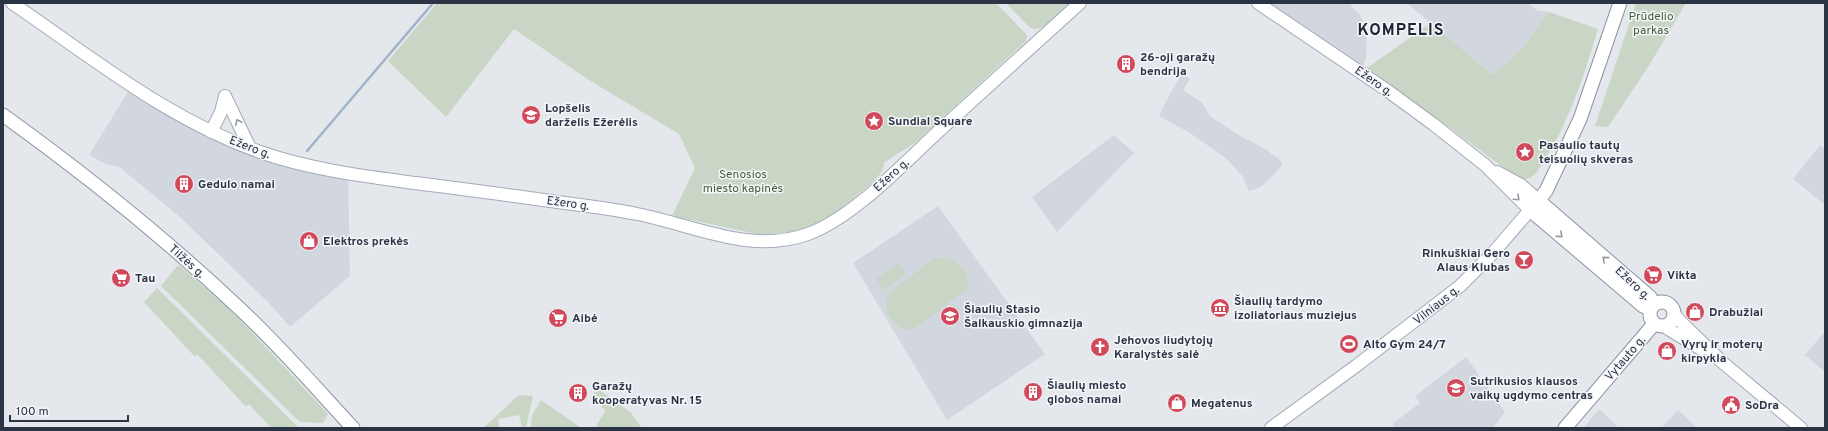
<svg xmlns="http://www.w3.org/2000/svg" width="1828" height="431" font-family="Overpass,sans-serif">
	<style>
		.built { fill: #d2d6de }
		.green { fill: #c9d6c5 }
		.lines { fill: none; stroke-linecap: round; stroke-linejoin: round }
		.stream { stroke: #9fb4cc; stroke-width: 2.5 }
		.major-casing { stroke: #a3abb8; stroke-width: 14 }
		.highway-casing { stroke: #8b94a3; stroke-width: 15 }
		.major { stroke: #fff; stroke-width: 12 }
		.highway { stroke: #fff; stroke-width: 13 }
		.oneway { stroke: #959aa2 }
		.labels { text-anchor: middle; stroke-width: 3; stroke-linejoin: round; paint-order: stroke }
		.park-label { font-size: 12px; fill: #3f6138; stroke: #f4f6f9 }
		.poi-label { font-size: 12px; font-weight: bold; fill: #2b3445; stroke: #f4f6f9; text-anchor: start }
		.street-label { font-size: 12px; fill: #2b3445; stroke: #f4f6f9 }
		.district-label { font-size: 16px; font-weight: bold; letter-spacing: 1px; fill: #1d2536; stroke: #f4f6f9 }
	</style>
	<rect width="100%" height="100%" fill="#e4e7ec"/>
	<path class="built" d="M1258,3H1349L1360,15L1367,30L1366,57L1361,72Z
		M1407,3H1528L1538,11L1549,12L1522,48L1493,75Z
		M1182,74L1190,79L1183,90L1202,103L1210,116L1242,137L1260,146L1278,158L1283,164L1272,177L1259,188L1249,191L1243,177L1227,159L1190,133L1159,116L1171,92Z
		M131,87L211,132L348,173L350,276L290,327L269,303L180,217L118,166L108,165L89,155Z
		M1114,135L1134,153L1057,232L1032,197Z
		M1820,145L1825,149V205L1793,179Z
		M938,206L1045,354L947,420L853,263Z
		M1825,331V372L1805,355Z
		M1466,357L1505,412L1493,428H1395L1392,424L1420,403L1415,396Z
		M1599,409L1619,428H1583Z
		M1678,410L1697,428H1661Z"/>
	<path class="green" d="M437,3H996L1027,35L1026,41L916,142L885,162L881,173L873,182L839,210L814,225L793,232L762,235L672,216L695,168L679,134L592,82L514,29L446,117L388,61Z
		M1006,3H1069C1061,11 1043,34 1031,28C1026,25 1011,8 1006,3Z
		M1636,3H1686L1650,64L1608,127L1595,126Z
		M1549,12L1598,29C1582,82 1568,126 1537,172C1530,180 1525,181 1515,176L1431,114L1364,70L1431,23L1493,75L1522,48Z
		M945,258C961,262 970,272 967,289L913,330C892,329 882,312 889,293L933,259Z
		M898,263L906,274L884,290L876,279Z
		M177,266H180L224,304L248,328L328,414L323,423L300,422L161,286Z
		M157,288L299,428H271L249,404L246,407L198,355L194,356L144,302Z
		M597,388L631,413L642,428H599L596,426L606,410L601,407L603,403L593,394Z
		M519,395L533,396L526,428H522L519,415L498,419L500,428H483Z
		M541,400L580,427V428H531L532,415Z"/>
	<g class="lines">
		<path class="stream" d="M307,151L433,3"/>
		<g class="major-casing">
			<path id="major" d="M12,3C94,59 171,122 266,154C314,170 365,176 415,183C465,189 515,196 565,203C589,206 613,209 637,214C694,225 750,255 808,234C853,218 905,162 941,129C987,87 1034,45 1080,3
				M1258,3L1388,91L1433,124L1485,165L1530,210L1493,253L1460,286L1356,366L1271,428
				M225,96L250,148
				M211,132L221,112L225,96
				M1497,172L1521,185L1538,200
				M1674,314L1681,322L1722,362L1801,428
				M1665,327L1701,349"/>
		</g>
		<g class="highway-casing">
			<path id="highway" d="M1620,3L1580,119L1546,191L1530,210L1643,306L1650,309
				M3,115C85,174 165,238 239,308C279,345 316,388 353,428
				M1538,200L1650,297L1654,304
				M1650 314a12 12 0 1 1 24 0a12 12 0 1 1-24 0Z
				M1565,428L1654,324"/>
		</g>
		<use href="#major" class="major"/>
		<use href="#highway" class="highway"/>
	</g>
	<defs><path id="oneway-chevron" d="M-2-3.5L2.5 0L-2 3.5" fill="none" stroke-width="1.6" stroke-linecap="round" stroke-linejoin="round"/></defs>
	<g class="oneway">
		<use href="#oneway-chevron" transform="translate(238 122) rotate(-115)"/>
		<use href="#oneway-chevron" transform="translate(1517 198) rotate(43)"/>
		<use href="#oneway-chevron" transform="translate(1560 235) rotate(41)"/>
		<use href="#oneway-chevron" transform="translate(1605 259) rotate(-139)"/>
	</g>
	<defs>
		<g id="building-disc" transform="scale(1)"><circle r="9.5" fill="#d1495b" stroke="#f4f6f9"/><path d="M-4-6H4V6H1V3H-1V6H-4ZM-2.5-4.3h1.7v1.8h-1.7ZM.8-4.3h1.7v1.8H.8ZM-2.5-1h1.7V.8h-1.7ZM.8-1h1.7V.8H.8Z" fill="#fff"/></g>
		<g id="school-disc" transform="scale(1)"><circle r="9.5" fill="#d1495b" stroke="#f4f6f9"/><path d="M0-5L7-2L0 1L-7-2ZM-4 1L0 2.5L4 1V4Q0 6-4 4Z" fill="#fff"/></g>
		<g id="sight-disc" transform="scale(1)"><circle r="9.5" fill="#d1495b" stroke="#f4f6f9"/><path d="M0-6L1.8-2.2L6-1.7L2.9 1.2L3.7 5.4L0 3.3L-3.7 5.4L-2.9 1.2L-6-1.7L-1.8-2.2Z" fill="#fff"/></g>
		<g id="shop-disc" transform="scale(1)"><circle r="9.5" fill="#d1495b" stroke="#f4f6f9"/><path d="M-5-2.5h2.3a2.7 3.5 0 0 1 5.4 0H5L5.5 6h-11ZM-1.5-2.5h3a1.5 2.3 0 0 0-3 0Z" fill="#fff"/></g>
		<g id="bar-disc" transform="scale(1)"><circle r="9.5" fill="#d1495b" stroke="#f4f6f9"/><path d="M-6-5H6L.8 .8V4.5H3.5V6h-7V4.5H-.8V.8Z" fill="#fff"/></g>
		<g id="supermarket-disc" transform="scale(1)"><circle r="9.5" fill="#d1495b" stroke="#f4f6f9"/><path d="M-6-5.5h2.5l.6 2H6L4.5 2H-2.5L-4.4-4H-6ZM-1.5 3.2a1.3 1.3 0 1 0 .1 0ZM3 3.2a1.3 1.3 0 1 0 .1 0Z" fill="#fff"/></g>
		<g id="museum-disc" transform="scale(1)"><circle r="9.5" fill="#d1495b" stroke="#f4f6f9"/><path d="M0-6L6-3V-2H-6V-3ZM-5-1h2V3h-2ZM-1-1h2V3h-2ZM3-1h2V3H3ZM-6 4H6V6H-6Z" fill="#fff"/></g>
		<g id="stadium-disc" transform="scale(1)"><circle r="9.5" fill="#d1495b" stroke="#f4f6f9"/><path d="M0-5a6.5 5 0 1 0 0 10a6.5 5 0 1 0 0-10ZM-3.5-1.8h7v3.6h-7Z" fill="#fff"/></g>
		<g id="church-disc" transform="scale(1)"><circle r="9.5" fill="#d1495b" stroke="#f4f6f9"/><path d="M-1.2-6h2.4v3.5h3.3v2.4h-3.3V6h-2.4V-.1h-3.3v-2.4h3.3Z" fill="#fff"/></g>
		<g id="civic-disc" transform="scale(1)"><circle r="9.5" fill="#d1495b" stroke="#f4f6f9"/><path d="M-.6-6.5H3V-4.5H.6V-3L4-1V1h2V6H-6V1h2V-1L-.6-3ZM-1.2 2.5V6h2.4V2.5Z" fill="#fff"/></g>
	</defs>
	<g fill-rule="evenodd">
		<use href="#building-disc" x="1126" y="64"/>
		<use href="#school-disc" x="531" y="115"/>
		<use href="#sight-disc" x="874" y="121"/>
		<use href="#sight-disc" x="1525" y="152"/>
		<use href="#building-disc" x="184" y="184"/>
		<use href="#shop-disc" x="309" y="241"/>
		<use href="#bar-disc" x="1524" y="260"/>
		<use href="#supermarket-disc" x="1653" y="275"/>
		<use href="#supermarket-disc" x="121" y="278"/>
		<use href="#museum-disc" x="1220" y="308"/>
		<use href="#shop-disc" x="1695" y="312"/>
		<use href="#school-disc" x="950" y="316"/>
		<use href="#supermarket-disc" x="558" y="318"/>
		<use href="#stadium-disc" x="1349" y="344"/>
		<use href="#church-disc" x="1100" y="347"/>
		<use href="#shop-disc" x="1667" y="351"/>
		<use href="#school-disc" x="1456" y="388"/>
		<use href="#building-disc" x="1033" y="392"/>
		<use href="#building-disc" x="578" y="393"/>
		<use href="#shop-disc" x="1177" y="403"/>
		<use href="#civic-disc" x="1731" y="405"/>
	</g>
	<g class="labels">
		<g class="park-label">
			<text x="1651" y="20">Prūdelio<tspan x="1651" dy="14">parkas</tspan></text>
			<text x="743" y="178">Senosios<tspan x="743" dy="14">miesto kapinės</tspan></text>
		</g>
		<g class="poi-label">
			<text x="1140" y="61">26-oji garažų<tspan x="1140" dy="14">bendrija</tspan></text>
			<text x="545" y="112">Lopšelis<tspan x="545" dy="14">darželis Ežerėlis</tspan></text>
			<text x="888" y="125">Sundial Square</text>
			<text x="1539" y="149">Pasaulio tautų<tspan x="1539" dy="14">teisuolių skveras</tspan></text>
			<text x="198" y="188">Gedulo namai</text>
			<text x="323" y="245">Elektros prekės</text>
			<text x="1510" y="257" text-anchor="end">Rinkuškiai Gero<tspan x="1510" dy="14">Alaus Klubas</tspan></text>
			<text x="1667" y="279">Vikta</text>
			<text x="135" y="282">Tau</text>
			<text x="1234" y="305">Šiaulių tardymo<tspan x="1234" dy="14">izoliatoriaus muziejus</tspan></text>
			<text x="964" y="313">Šiaulių Stasio<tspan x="964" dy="14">Šalkauskio gimnazija</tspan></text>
			<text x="1709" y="316">Drabužiai</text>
			<text x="572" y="322">Aibė</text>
			<text x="1114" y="344">Jehovos liudytojų<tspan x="1114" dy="14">Karalystės salė</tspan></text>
			<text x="1363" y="348">Alto Gym 24/7</text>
			<text x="1681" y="348">Vyrų ir moterų<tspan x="1681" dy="14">kirpykla</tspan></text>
			<text x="1470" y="385">Sutrikusios klausos<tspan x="1470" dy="14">vaikų ugdymo centras</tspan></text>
			<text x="1047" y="389">Šiaulių miesto<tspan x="1047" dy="14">globos namai</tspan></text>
			<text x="592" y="390">Garažų<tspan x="592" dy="14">kooperatyvas Nr. 15</tspan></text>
			<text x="1191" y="407">Megatenus</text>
			<text x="1745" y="409">SoDra</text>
		</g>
		<g class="street-label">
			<text transform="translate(1374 81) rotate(35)" y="4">Ežero g.</text>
			<text transform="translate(250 147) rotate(21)" y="4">Ežero g.</text>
			<text transform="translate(891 175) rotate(-42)" y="4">Ežero g.</text>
			<text transform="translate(568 203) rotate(8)" y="4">Ežero g.</text>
			<text transform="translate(187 261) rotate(42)" y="4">Tilžės g.</text>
			<text transform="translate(1633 283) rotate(43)" y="4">Ežero g.</text>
			<text transform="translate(1436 305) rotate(-38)" y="4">Vilniaus g.</text>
			<text transform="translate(1625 358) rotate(-49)" y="4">Vytauto g.</text>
		</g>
		<g class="district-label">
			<text x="1401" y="35">KOMPELIS</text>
		</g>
	</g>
	<rect width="1828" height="431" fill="none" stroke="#2b3445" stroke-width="8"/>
	<path d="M10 415v6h118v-6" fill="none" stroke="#2b3445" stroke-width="2"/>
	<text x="16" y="415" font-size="12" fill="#2b3445" stroke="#f4f6f9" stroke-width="3" paint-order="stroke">100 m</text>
</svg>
